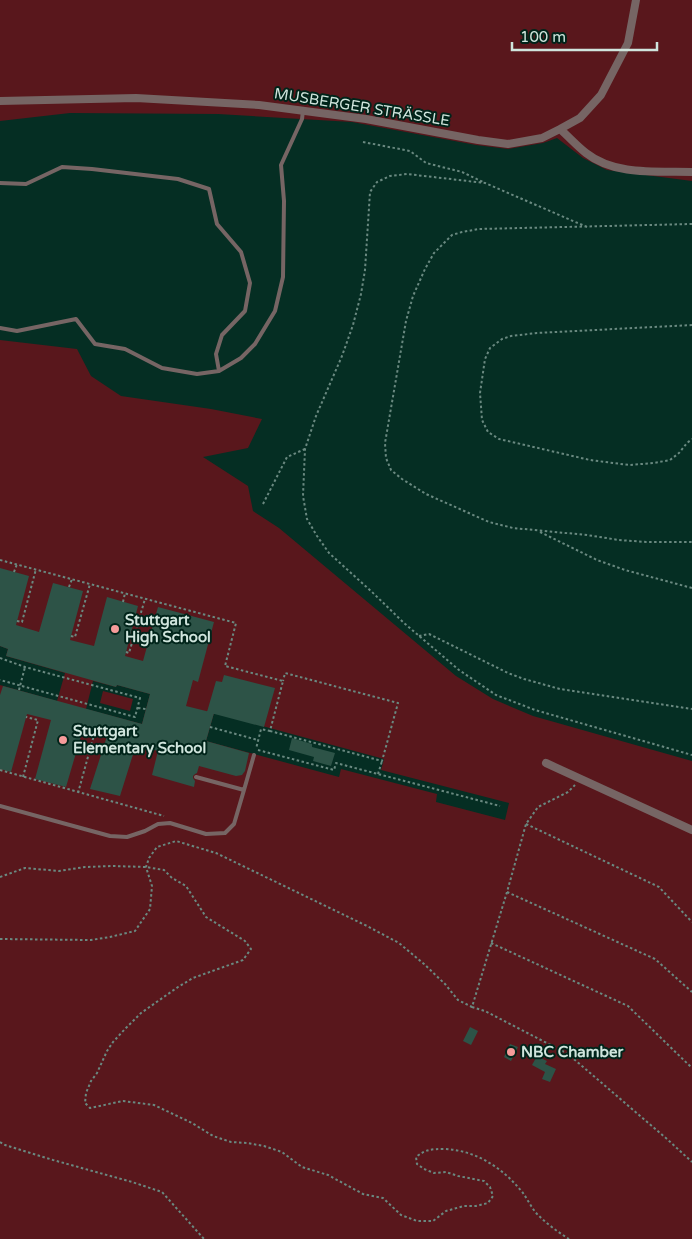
<svg xmlns="http://www.w3.org/2000/svg" width="692" height="1239" font-family="'Varela Round',sans-serif">
	<style>
		.green { fill: #59171c; fill-rule: evenodd }
		.building { fill: #2d5347 }
		.lines { fill: none; stroke-linecap: round; stroke-linejoin: round }
		.path { stroke: #6a8980; stroke-width: 2; stroke-dasharray: 2.5 2.5; stroke-linecap: butt }
		.lane { stroke: #766564; stroke-width: 4 }
		.street { stroke: #766564; stroke-width: 8 }
		.poi-dot { fill: #f59b9a; stroke: #00241a; stroke-width: 2 }
		.labels { text-anchor: middle; stroke-width: 4; stroke-linejoin: round; paint-order: stroke }
		.street-label { font-size: 15px; fill: #d0e5dd; stroke: #00241a }
		.poi-label { font-size: 15px; font-weight: bold; fill: #d0e5dd; stroke: #00241a; text-anchor: start }
	</style>
	<rect width="100%" height="100%" fill="#052e23"/>
	<path class="green" d="M0,0H692V181L607,170L583,158L557,138L543,143L508,149L476,145L352,122L218,114L70,113L0,121Z
		M0,340L77,349L91,376L121,396L211,409L262,419L248,448L203,457L248,486L253,511L279,528L456,676L493,699L533,716L692,761V1239H0V685L57,701L65,673L6,656L8,649L0,646ZM93,681L116,687L117,685L150,694L142,724L86,709ZM214,713L384,759L381,770L509,803L505,820L436,802L437,794L341,769L339,777L206,741Z
		M103,691L133,699L130,711L100,703Z"/>
	<path class="building" d="M0,568L29,576L16,625L39,632L53,583L83,591L70,640L94,646L107,597L138,606L125,656L143,661L158,607L214,622L198,682L193,680L186,706L214,713L206,741L249,753L245,771L242,775L236,776L199,766L197,773L195,774L193,776V778L195,781L194,787L152,775L158,751L136,745L120,796L90,789L107,736L83,729L66,787L35,779L51,720L27,714L11,772L0,769V695L3,686L142,724L150,694L117,685L116,687L6,656L8,649L0,646Z
		M224,675L275,688L264,727L207,712L216,681L222,682Z
		M292,738L312,744V747L335,753L331,766L313,761L314,757L289,750Z
		M470,1027L478,1031L471,1045L463,1041Z
		M510,1044L518,1047L511,1061L504,1057Z
		M537,1056L547,1061L545,1064L556,1069L550,1082L542,1079L545,1072L532,1065Z"/>
	<g class="lines">
		<path class="path" d="M363,142L410,151L426,163L462,172L483,182
			M692,224L479,229L462,232L452,235L434,253L425,269L413,296L406,321L385,443L386,458L391,470L402,479L426,494L489,522L513,528L587,535L619,540L646,542H692
			M587,227L485,183L407,174L390,176L377,182L370,192L365,270L361,294L353,325L342,356L316,416L305,449L303,496L307,519L317,536L329,553L372,592L404,623L459,670L496,695L535,710L692,755
			M692,325L537,333L511,336L502,339L490,348L485,359L480,393L482,420L488,432L499,439L590,460L629,465L654,463L670,460L679,453L687,443L692,439
			M263,504L287,457L305,449
			M540,532L597,560L625,570L692,588
			M0,560L236,623L225,666L283,681L270,731L261,729L256,749
			M14,572L17,564
			M69,587L72,579
			M123,602L125,593
			M17,621L22,622L36,569
			M71,636L75,637L90,584
			M419,636L429,634L508,673L524,679L560,689L692,709
			M126,652L129,653L145,599
			M0,658L25,667L140,698L135,717L0,680
			M19,690L25,667
			M138,708L146,709
			M210,727L258,740
			M270,731L382,761L398,703L285,673L283,681
			M258,750L334,770L336,763L500,806
			M0,770L164,816
			M378,774L382,761
			M23,777L38,720L26,717
			M78,793L94,735L82,732
			M526,824L659,887L692,922
			M0,877L25,868L59,871L85,867L113,866L146,867L164,870L172,878L186,886L206,917L245,941L251,949L243,960L193,978L178,987L141,1013L125,1029L113,1042L107,1051L97,1073L91,1081L86,1093L85,1103L90,1108L123,1101L154,1105L192,1123L213,1136L231,1142L247,1143L264,1146L282,1152L302,1167L328,1175L363,1194L383,1198L401,1215L417,1221H433L446,1211L464,1206H476L488,1203L493,1196L490,1187L484,1181L458,1176L446,1172L434,1173L424,1169L417,1164L416,1157C426,1149 432,1149 444,1149C476,1150 503,1168 523,1193C528,1200 532,1209 538,1215C547,1224 558,1232 569,1239
			M507,892L655,959L692,992
			M0,939L91,940L110,937L135,931L150,909L152,886L146,867L149,858L157,847L176,841L216,853L367,926L399,943L424,964L445,984L458,1000L472,1007L507,892L526,824L538,807L568,792L575,785
			M491,943L628,1006L692,1068
			M472,1007L485,1011L568,1054L667,1139L692,1162
			M0,1142L5,1145L53,1160L132,1182L162,1192L204,1239"/>
		<path class="lane" d="M0,183L26,184L62,167L92,169L178,179L209,189L217,224L241,252L250,283L245,311L222,335L216,354L219,371
			M0,328L17,331L76,319L95,344L125,349L162,368L197,374L219,371L241,358L255,344L275,311L283,277L284,201L281,165L302,119L303,111
			M196,777L244,790L254,755
			M0,806L110,836L127,837L145,831L158,824L170,823L206,834L225,833L234,824L244,790"/>
		<path class="street" d="M0,101L136,98L259,105L366,119L478,140L508,144L542,138L560,129L580,118L601,95L628,43L636,0
			M560,129C569,137 577,146 586,153C615,176 657,171 692,172
			M546,763L692,830"/>
	</g>
	<g class="poi-dot">
		<circle cx="115" cy="629" r="5"/>
		<circle cx="63" cy="740" r="5"/>
		<circle cx="511" cy="1052" r="5"/>
	</g>
	<g class="labels">
		<g class="street-label">
			<text transform="translate(362 107) rotate(9)" y="5">MUSBERGER STRÄSSLE</text>
		</g>
		<g class="poi-label">
			<text x="125" y="625">Stuttgart<tspan x="125" dy="17">High School</tspan></text>
			<text x="73" y="736">Stuttgart<tspan x="73" dy="17">Elementary School</tspan></text>
			<text x="521" y="1057">NBC Chamber</text>
		</g>
	</g>
	<path d="M512 42v8h145v-8" fill="none" stroke="#d0e5dd" stroke-width="2.5"/>
	<text x="520" y="42" font-size="15" fill="#d0e5dd" stroke="#00241a" stroke-width="4" paint-order="stroke">100 m</text>
</svg>
